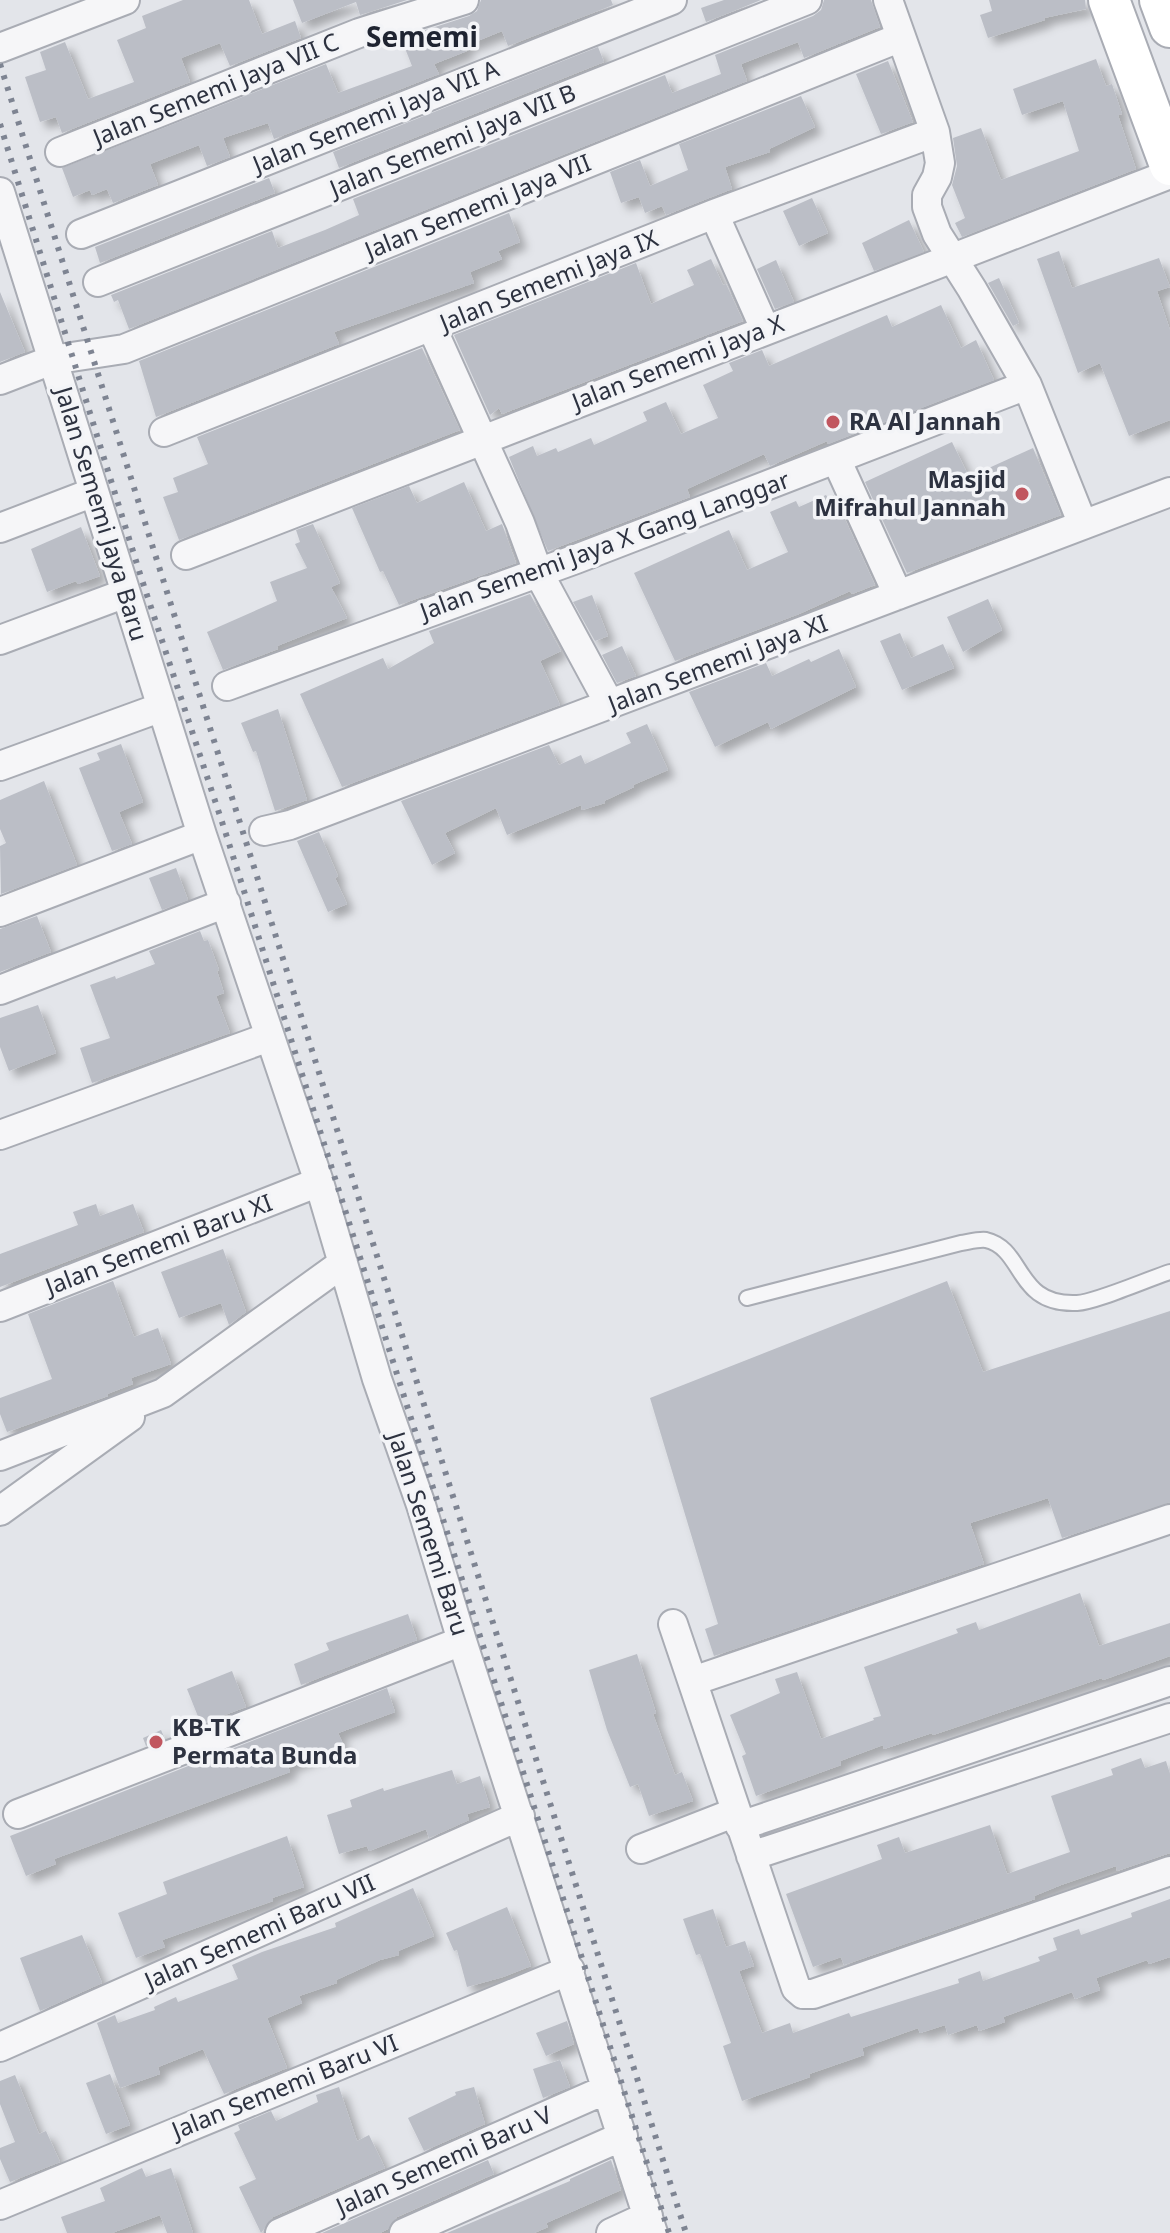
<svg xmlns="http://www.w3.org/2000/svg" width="1170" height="2233" font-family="'Noto Sans',sans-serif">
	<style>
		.building { fill: #bbbec6; filter: url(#shadow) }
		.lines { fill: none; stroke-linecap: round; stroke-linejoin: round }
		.lane-casing { stroke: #a9acb4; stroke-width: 18 }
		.street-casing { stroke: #a9acb4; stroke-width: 32 }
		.secondary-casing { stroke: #a9acb4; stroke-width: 44 }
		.lane { stroke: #f6f6f8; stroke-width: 14 }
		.street { stroke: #f6f6f8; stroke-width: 28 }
		.secondary { stroke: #fff; stroke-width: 40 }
		.rail { stroke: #7e8492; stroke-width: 6; stroke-dasharray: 4 8; stroke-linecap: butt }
		.poi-dot { fill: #c1565f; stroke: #f3f4f7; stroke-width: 3 }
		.labels { text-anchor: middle; stroke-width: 7; stroke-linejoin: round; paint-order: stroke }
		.street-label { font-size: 24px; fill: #2d3240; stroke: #f3f4f7 }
		.poi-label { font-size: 24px; font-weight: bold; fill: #2d3240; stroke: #f3f4f7; text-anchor: start }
		.quarter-label { font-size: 28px; font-weight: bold; fill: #1f2431; stroke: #f3f4f7 }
	</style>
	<defs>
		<filter id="shadow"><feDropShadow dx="7" dy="7" stdDeviation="4" flood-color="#0004"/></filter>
	</defs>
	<rect width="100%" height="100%" fill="#e3e5ea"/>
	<path class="building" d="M183,0H249L262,34L295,21L301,38L230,66L220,43L181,58L190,82L62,133L56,117L40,122L25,77L46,70L40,52L65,42L88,99L134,82L117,40L146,28L142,16Z
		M293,0H407L360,15L356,2L302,23Z
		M481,0H611L613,5L508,46L502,31L465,46L467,51L434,64L439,74L274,139L268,123L223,138L230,157L207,166L199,145L150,164L158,185L113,203L107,189L92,195L90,190L73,197L62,168L326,64L338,93L412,66L401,38L469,16L477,11Z
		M724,0H761L706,22L701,8Z
		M824,0H871L880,27L804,58L798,42L741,64L747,81L129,329L118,300L114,302L111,295L272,231L278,248L325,230L359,215L353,199L665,75L672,93L721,74L715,55L813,16L821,10Z
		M989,0H1085L1086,9L1044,18L1045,20L988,38L980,15L992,11Z
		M598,47L604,62L339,168L333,152Z
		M1096,59L1106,86L1112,84L1122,114L1118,115L1136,169L962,237L955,223L965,218L952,185L957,166L953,138L981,128L1001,180L1079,151L1063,101L1022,115L1013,89Z
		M888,61L913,122L881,134L856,74Z
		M801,96L815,127L769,149L770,152L725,167L732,189L666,215L662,206L645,213L639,197L621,203L610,172L640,160L650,186L688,170L679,144Z
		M269,178L275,193L100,263L95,247Z
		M812,198L828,233L799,246L783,211Z
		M509,213L520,242L498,251L502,259L470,272L474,283L334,332L339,344L156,417L139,361Z
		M909,220L924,252L874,271L862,243Z
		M1059,251L1072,288L1159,258L1170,287L1157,291L1170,330V420L1129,436L1100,363L1078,373L1037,259Z
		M711,259L723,285L726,284L743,321L502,414L499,408L490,415L454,335L636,263L651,304L694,285L687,270Z
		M776,260L794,302L775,309L757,269Z
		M999,278L1019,323L1013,326L988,283Z
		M0,292L25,352L0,362Z
		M941,305L961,348L976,340L994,380L828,444L827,441L770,466L764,454L687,489L690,497L548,551L509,457L533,446L537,456L556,448L558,452L591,438L594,445L647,421L643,412L666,402L681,434L718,418L703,385L733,371L729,363L762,350L769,366L887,315L892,327Z
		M422,348L460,430L179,540L163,497L178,492L173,478L208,464L197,437Z
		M952,442L969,477L1033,448L1061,515L907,573L865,482Z
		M464,482L486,531L502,524L516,563L399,605L383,571L380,572L352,508L409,486L417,503Z
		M826,495L828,498L834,495L875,585L852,594L850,591L799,614L675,661L634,573L729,530L747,570L788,552L770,512L796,501L799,507Z
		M313,524L340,583L331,587L347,618L277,646L278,649L223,670L207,632L277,601L270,582L307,568L295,544L300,542L296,530Z
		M81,527L100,576L78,584L76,581L47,592L31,549Z
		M530,594L561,651L540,661L560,705L342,787L300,694L383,658L388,669L434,643L429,631Z
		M592,595L608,636L595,641L573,602Z
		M988,599L1002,630L963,652L947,617Z
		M900,633L911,658L943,644L954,668L902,690L880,641Z
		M622,646L636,676L617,683L602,655Z
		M839,649L856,687L771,729L768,722L715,747L689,692L766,663L772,676L809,659L811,662Z
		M278,709L307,800L275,811L256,751L253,752L241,723Z
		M647,724L668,770L633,785L634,787L604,801L605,803L582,810L581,805L507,835L496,808L445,833L455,853L432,865L401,801L549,745L559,765L581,755L585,764L631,743L626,733Z
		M121,744L143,802L119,812L132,844L112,851L79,768L100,760L97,753Z
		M44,781L77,865L1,894L0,846L6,843L0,829V800Z
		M319,832L338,876L335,878L347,904L328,912L297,841Z
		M176,868L188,900L162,910L149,878Z
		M37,916L51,952L0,972V929Z
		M200,931L204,941L208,940L219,970L217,971L224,993L216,996L230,1033L92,1083L80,1048L110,1038L90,985L115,976L116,979L155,964L149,951Z
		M38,1005L56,1053L9,1071L0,1047V1018Z
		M96,1204L100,1216L133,1204L144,1232L0,1287V1254L78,1225L73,1212Z
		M223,1249L246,1312L229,1325L221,1303L179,1318L161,1272Z
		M113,1281L134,1337L158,1328L171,1364L131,1378L133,1384L107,1394L108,1396L7,1432L0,1414V1398L52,1379L28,1314Z
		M947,1281L983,1372L1170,1311V1502L1062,1538L1048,1498L970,1523L984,1564L714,1656L705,1629L718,1624L650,1398Z
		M1080,1593L1099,1646L1170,1623V1656L1103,1680L1102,1678L933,1735L932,1733L884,1749L883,1745L840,1761L841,1765L756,1796L742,1756L746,1754L730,1715L780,1693L775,1679L797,1672L821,1739L874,1720L873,1718L881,1716L864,1667L958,1633L956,1629L976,1622L979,1630Z
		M408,1614L417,1640L301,1685L294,1664L329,1650L326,1643Z
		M637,1654L656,1713L653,1714L675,1775L682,1772L693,1801L649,1816L638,1784L630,1787L607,1730L589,1670Z
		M232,1671L246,1707L201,1724L187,1689Z
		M387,1688L395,1712L338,1733L343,1744L288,1766L290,1772L54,1859L56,1864L26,1876L10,1836Z
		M161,1730L165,1739L146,1746L143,1738Z
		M1141,1758L1145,1768L1166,1761L1170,1774V1853L1117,1871L1116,1866L1061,1885L1034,1896L1035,1899L844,1965L841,1957L813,1967L786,1894L882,1859L877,1845L899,1837L905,1853L990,1825L1007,1874L1070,1852L1051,1796L1113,1775L1111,1769Z
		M452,1770L457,1784L480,1776L490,1807L467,1814L469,1820L429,1838L426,1829L369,1851L367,1846L339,1854L327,1815L352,1807L350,1800L383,1788L384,1791Z
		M287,1836L304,1887L272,1898L273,1901L162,1940L165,1947L136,1958L118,1913L167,1894L163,1882Z
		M413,1888L434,1936L398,1951L399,1955L380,1960L336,1980L337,1983L299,1996L302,2003L267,2018L287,2068L224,2094L203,2049L158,2067L160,2074L120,2088L97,2023L115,2015L118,2023L155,2010L154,2007L176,1997L178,2002L238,1979L232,1965L262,1952L336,1927L335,1923Z
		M1170,1899V1957L1149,1964L1147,1960L1096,1978L1100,1990L1075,1999L1072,1992L1003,2017L1005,2022L979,2031L977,2025L948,2035L945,2025L920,2033L918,2028L862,2048L864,2055L809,2074L810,2077L742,2101L723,2046L731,2043L700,1954L696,1955L683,1919L713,1909L726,1947L745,1941L754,1966L739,1971L762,2033L790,2023L793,2033L849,2013L851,2017L959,1983L958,1979L980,1971L983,1981L1040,1961L1038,1957L1057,1950L1053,1938L1079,1929L1081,1935L1132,1917L1131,1913Z
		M507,1907L531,1966L503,1977L467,1987L457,1950L454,1951L446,1933Z
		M82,1935L102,1983L40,2011L20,1958Z
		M567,2021L574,2044L546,2056L536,2033Z
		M560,2060L570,2087L543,2098L533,2069Z
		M110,2074L130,2125L106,2134L86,2083Z
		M15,2075L39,2134L46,2131L60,2162L10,2182L0,2159V2148L15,2142L0,2104V2081Z
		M339,2087L357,2141L369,2135L385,2168L273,2217L261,2233L239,2187L256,2179L234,2133L240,2130L238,2125L271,2111L276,2121L318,2102L316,2095Z
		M474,2087L485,2124L424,2151L408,2118L456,2095L455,2092Z
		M488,2160L494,2174L397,2217L388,2229L380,2233H322Z
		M611,2160L621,2190L546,2223L548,2227L534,2233H447L570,2181V2179Z
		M142,2168L146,2177L171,2168L193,2233H167L160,2215L112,2233H67L61,2217L105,2201L100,2188Z"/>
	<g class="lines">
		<g class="lane-casing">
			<path id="lane" d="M747,1298L961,1243C968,1242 979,1239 986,1240C1025,1249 1015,1306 1077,1303C1096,1302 1148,1279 1170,1272"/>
		</g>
		<g class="street-casing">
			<path id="street" d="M888,0L935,132L940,163L937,177L927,195V207L937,234L972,289L1027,385L1083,525
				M0,48L125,0
				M60,152L359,33L464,0
				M0,192L202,835L319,1182L377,1379L421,1505L462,1641L653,2233
				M714,214L765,329
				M81,234L672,0
				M98,282L807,0
				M432,328L520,523L538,572L610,705
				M0,380L52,360L124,349L899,38
				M164,432L714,214L935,132
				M836,459L898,595
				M0,528L94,492
				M186,555C513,426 843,303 1170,174
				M0,640L126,593
				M227,686L576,559L1027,385
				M0,766L162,707
				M264,831L290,825L1170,492
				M0,912L202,835
				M0,990L226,903
				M0,1135L269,1037
				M0,1307L319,1182
				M0,1456L163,1393L343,1263
				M0,1511L130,1417
				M673,1624L796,1988L803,1994H813L1170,1871
				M693,1681L1170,1519
				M18,1814L462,1641
				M740,1826L1170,1681
				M641,1849L736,1812
				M751,1856L1170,1718
				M0,2047L520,1816
				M0,2205L570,1970
				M280,2233L607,2089
				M404,2233L623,2136
				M611,2233L648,2216"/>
		</g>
		<g class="secondary-casing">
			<path id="secondary" d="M1109,0L1170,165
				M1160,0L1170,27"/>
		</g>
		<use href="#lane" class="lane"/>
		<use href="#street" class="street"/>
		<use href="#secondary" class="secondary"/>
		<path class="rail" d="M0,64L686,2233
			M0,124L141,577L225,831L669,2233"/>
	</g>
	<g class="poi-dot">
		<circle cx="833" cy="422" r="8"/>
		<circle cx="1022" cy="494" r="8"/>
		<circle cx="156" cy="1742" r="8"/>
	</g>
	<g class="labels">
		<g class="street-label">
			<text transform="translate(216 90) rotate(-22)" y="8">Jalan Sememi Jaya VII C</text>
			<text transform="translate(376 117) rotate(-22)" y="8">Jalan Sememi Jaya VII A</text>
			<text transform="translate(453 141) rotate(-22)" y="8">Jalan Sememi Jaya VII B</text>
			<text transform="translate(478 207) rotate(-22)" y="8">Jalan Sememi Jaya VII</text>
			<text transform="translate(549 281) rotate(-22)" y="8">Jalan Sememi Jaya IX</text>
			<text transform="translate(678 363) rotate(-21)" y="8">Jalan Sememi Jaya X</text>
			<text transform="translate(101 514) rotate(73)" y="8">Jalan Sememi Jaya Baru</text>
			<text transform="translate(605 546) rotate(-20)" y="8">Jalan Sememi Jaya X Gang Langgar</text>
			<text transform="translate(718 664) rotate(-21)" y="8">Jalan Sememi Jaya XI</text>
			<text transform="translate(159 1245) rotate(-21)" y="8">Jalan Sememi Baru XI</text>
			<text transform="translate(428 1534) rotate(72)" y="8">Jalan Sememi Baru</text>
			<text transform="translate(260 1932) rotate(-24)" y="8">Jalan Sememi Baru VII</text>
			<text transform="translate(285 2087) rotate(-22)" y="8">Jalan Sememi Baru VI</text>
			<text transform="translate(444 2161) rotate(-24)" y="8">Jalan Sememi Baru V</text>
		</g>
		<g class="poi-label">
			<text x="849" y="430">RA Al Jannah</text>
			<text x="1006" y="488" text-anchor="end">Masjid<tspan x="1006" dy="28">Mifrahul Jannah</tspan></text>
			<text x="172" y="1736">KB-TK<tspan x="172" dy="28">Permata Bunda</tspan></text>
		</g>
		<g class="quarter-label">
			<text x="422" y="47">Sememi</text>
		</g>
	</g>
</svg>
